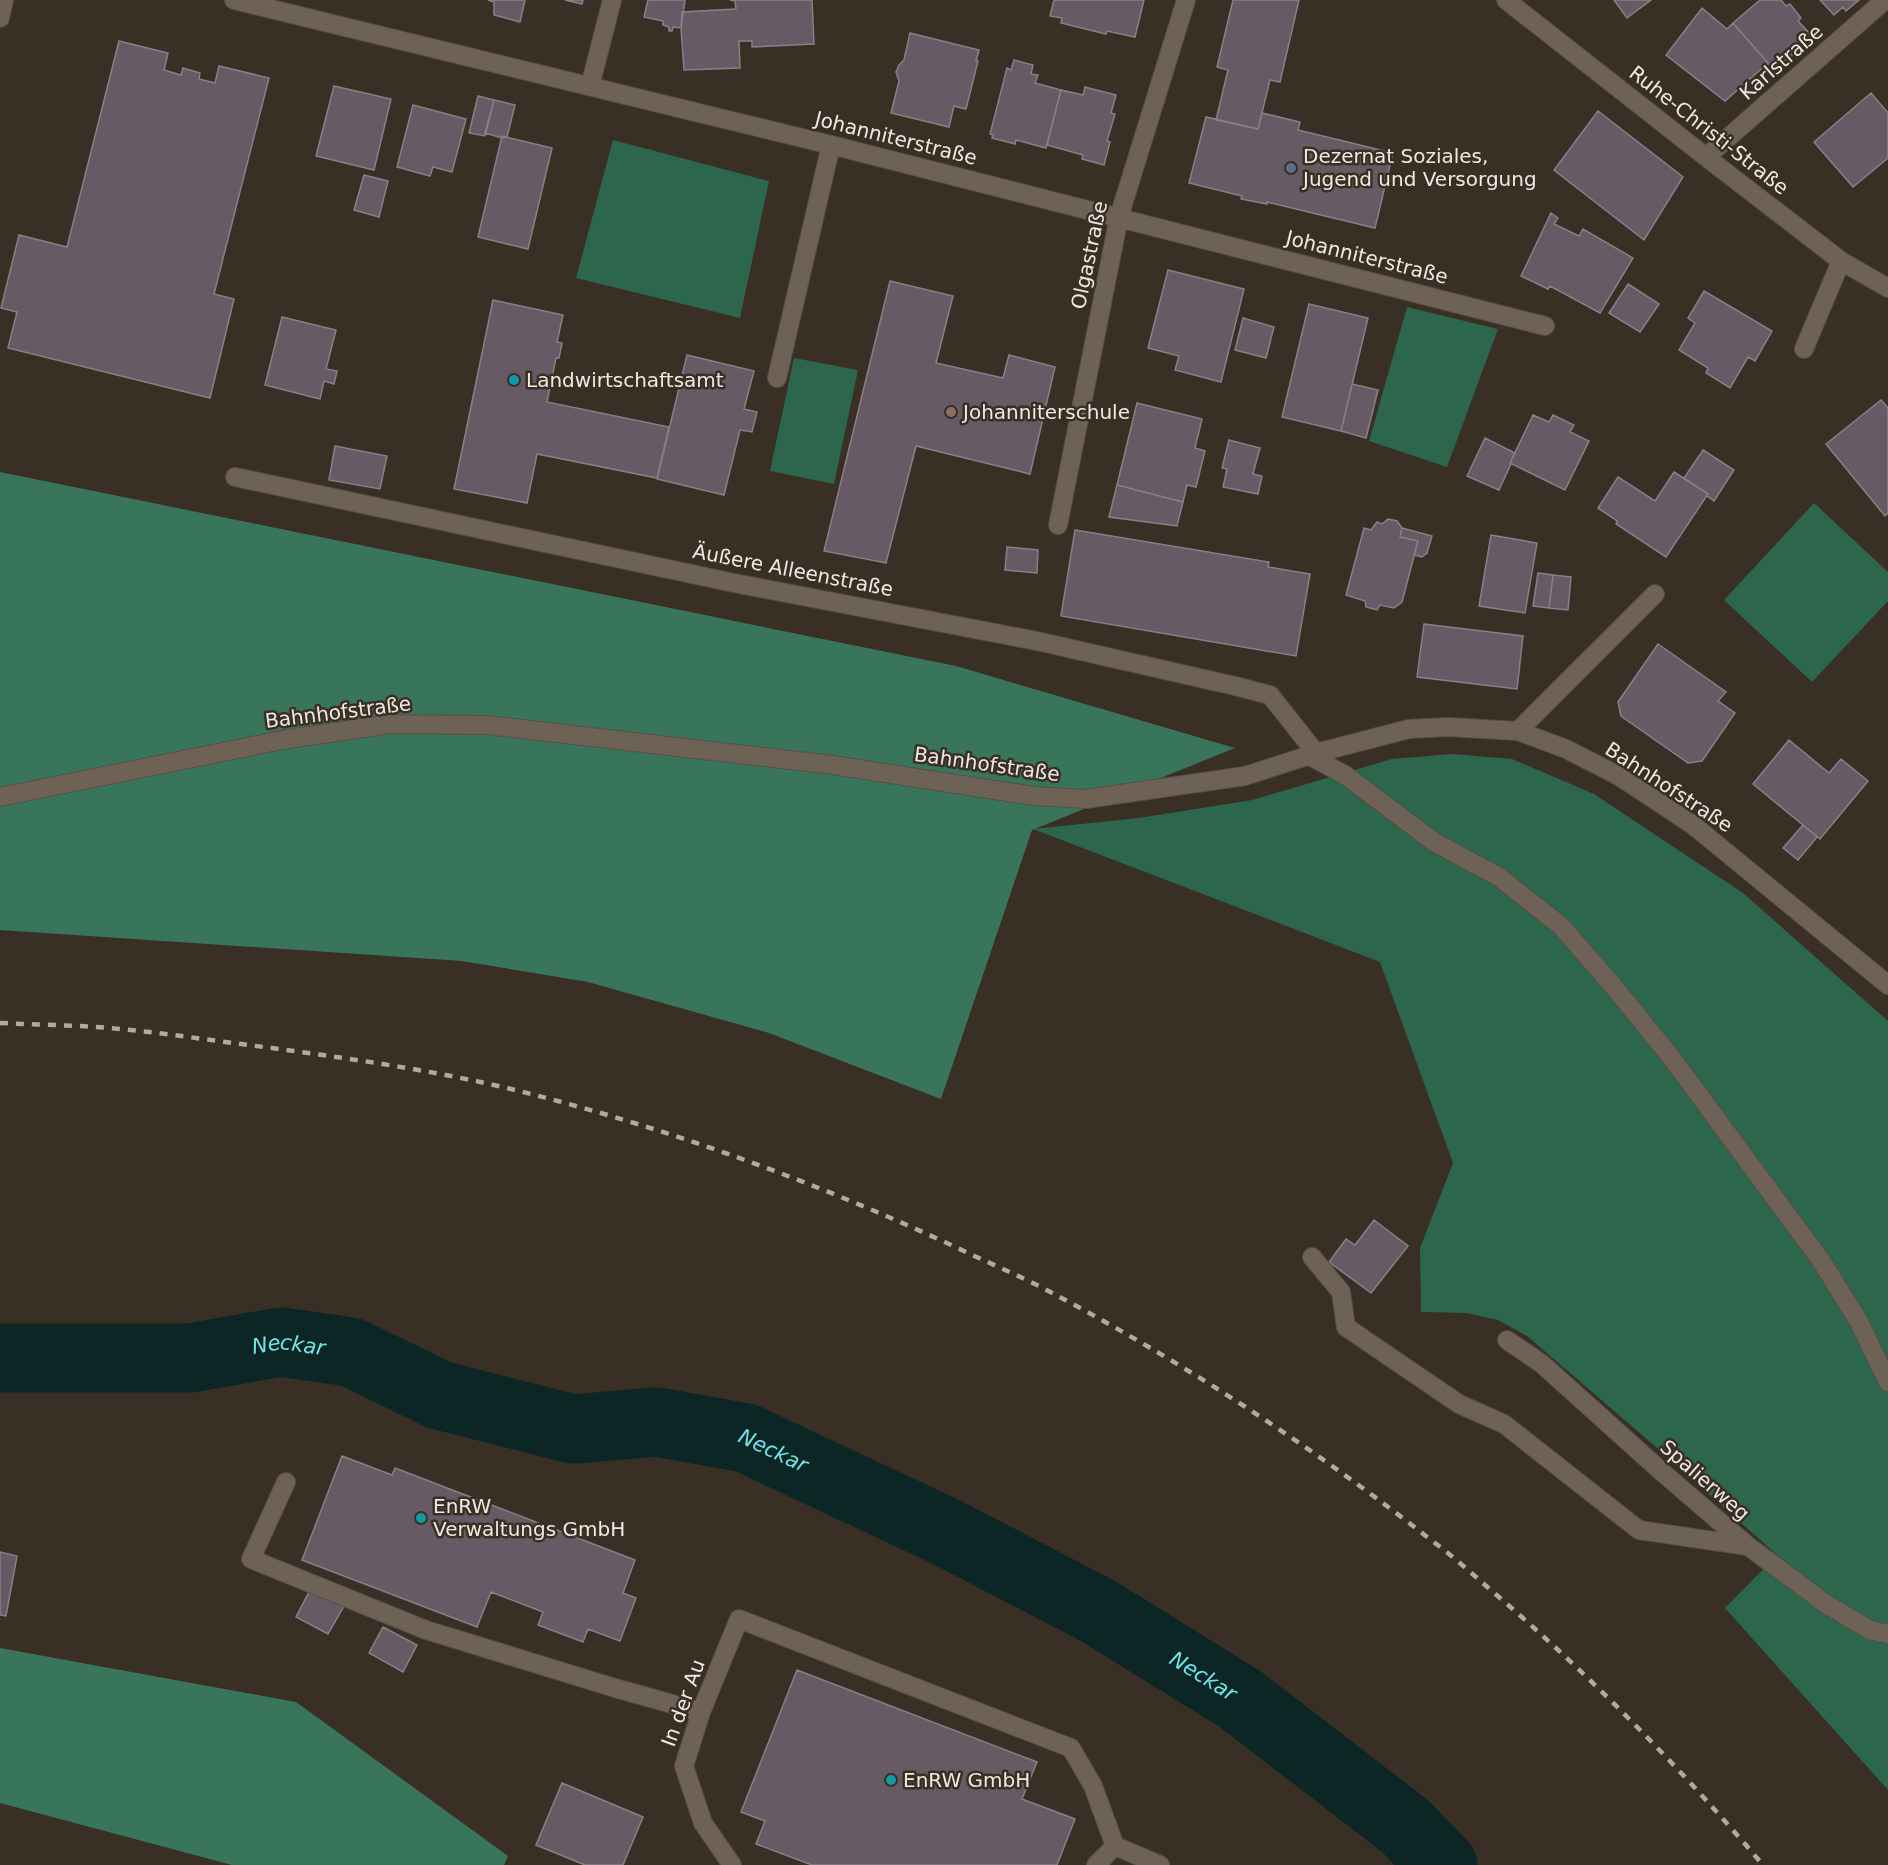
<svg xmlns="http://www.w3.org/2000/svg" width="1888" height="1865" font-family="'DejaVu Sans',sans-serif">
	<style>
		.green { fill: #2c664d }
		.forest { fill: #38755a }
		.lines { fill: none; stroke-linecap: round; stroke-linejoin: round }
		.river { stroke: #0c2525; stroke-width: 69 }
		.building { fill: #685a64; stroke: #8d7d88; stroke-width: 1.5 }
		.minor-casing { stroke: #574e44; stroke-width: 20 }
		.minor { stroke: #6d6255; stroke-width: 18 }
		.rail { stroke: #b2a9a1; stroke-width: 4.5; stroke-dasharray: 8 8; stroke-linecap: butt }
		.service-dot { fill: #5c6f8a; stroke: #3a2f24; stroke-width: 2 }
		.culture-dot { fill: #0f9aa8; stroke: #3a2f24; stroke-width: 2 }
		.education-dot { fill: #8d6e63; stroke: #3a2f24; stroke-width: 2 }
		.labels { text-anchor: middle; stroke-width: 5; stroke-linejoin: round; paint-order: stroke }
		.street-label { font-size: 20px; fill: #f0e9e2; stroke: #3a2f24 }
		.poi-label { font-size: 20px; fill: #f0e9e2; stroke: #3a2f24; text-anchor: start }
		.water-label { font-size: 21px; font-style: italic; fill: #6fe5e9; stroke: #3a2f24 }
	</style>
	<rect width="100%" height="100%" fill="#3a2f24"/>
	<path class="green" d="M613,140L769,181L740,318L576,278Z
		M1407,307L1498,329L1447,467L1369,441Z
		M794,358L858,370L834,484L770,471Z
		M1814,503L1888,572V601L1812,682L1724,600Z
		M1452,754L1512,759L1594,794L1743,893L1888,1021V1790L1725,1608L1777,1555L1656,1447L1527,1336L1498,1320L1466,1313L1421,1312L1420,1248L1453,1163L1380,962L1033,829L1139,818L1252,800L1392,759Z"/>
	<path class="forest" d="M0,472L956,666L1235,748L1032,830L941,1099L769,1033L588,982L462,961L0,930Z
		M0,1648L296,1702L508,1856L504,1865H232L0,1803Z"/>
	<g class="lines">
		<path class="river" id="s1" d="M0,1358H190L281,1342L351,1352L439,1395L573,1429L657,1422L746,1438L946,1532L1098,1611L1240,1699L1405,1826L1443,1865"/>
	</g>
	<path class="building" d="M488,0H525L520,22L494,15V2Z
		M565,0H583L582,4Z
		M648,0H685L681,28L673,27L672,31H669V27L663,25V21L644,17Z
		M730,0H812L814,44L752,47V41H739L740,68L684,70L681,28L682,12L736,9L735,1Z
		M1054,0H1144L1135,37L1107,31L1106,34L1061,23L1062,18L1050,16Z
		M1233,0H1299L1280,82L1270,80L1258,129L1216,120L1228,70L1217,67Z
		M1614,0H1651L1627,18Z
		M1760,0H1781L1786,6L1790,4L1801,18L1798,21L1813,37L1773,72L1767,65L1768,63L1733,23Z
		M1820,0H1859L1846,11L1843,7L1834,15Z
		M1702,8L1727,29L1733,23L1768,63L1725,101L1666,55Z
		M910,33L979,50L976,61H978L966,109L954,106L949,127L891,113L899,81L896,72L899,65L904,60Z
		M119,41L168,53L164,70L181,75L183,68L200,73L199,79L215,83L219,66L269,78L214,294L234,299L210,398L8,348L17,312L1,308L19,235L67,247Z
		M1014,60L1033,65L1031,74L1038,75L1035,83L1061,90L1046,148L1016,140L1015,144L992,138L993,135L990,134L1007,68L1011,70Z
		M334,86L391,99L374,170L316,156Z
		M1085,87L1116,95L1111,113L1115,114L1107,141L1110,142L1104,165L1082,159L1083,155L1047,145L1061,90L1083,95Z
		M1871,93L1888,113V158L1853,187L1814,142Z
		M478,96L494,100L485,136L469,133Z
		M494,100L515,105L507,137L502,138L485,133Z
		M413,105L466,119L452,172L433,167L430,176L397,167Z
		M1598,111L1683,177L1644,240L1554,170Z
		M1262,113L1300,122L1298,130L1393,153L1375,228L1267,202V204L1241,199L1242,196L1189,183L1206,117L1258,129Z
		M502,136L552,148L528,249L478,237Z
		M364,175L388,181L379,217L354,210Z
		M1551,213L1558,218L1554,224L1579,236L1583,229L1633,258L1600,313L1550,286L1548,289L1521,276Z
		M1168,270L1244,289L1221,382L1175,370L1179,356L1148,348Z
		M890,281L953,296L936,363L1003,378L1009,355L1055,367L1030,474L916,446L886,563L824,551Z
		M1628,284L1659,304L1640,332L1609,313Z
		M1704,291L1772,331L1755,361L1748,357L1730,388L1706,373L1708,368L1679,350L1695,323L1688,318Z
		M493,300L563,315L557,342L562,343L559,358H556L547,402L669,427L657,478L537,454L527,503L454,489Z
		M1309,304L1368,318L1341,431L1282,417Z
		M282,317L336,330L326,369L337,371L334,384L324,381L320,399L265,385Z
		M1243,318L1274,327L1266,358L1235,350Z
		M687,355L754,371L744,409L757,412L752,432L740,430L724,495L657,479Z
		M1352,384L1378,390L1366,438L1341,431Z
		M1881,400L1888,408V513L1885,516L1826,444Z
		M1137,403L1202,419L1195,448L1205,451L1196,487L1187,485L1183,502L1117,485Z
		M1533,415L1549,422L1553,415L1574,425L1570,432L1589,441L1565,490L1510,463Z
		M1485,438L1515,453L1510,463L1511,464L1499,490L1467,476Z
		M1229,440L1260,448L1253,474L1262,476L1258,494L1223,487L1227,469L1222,468Z
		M335,446L387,456L380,489L329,480Z
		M1703,450L1734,470L1714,501L1707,496L1708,494L1684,478Z
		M1674,472L1708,494L1666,557L1616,524L1617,521L1598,508L1618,477L1655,501Z
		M1117,485L1183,502L1177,526L1109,517Z
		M1388,519L1397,521L1402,528L1400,537L1418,541L1402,602L1394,608L1380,605L1377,610L1366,607L1365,601L1346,595L1364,528L1371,530L1377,522L1382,524Z
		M1402,528L1432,536L1427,553L1422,557L1414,555L1418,541L1400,537Z
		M1075,530L1269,562L1268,567L1310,574L1296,656L1061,616Z
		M1491,535L1537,543L1525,613L1479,606Z
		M1007,547L1038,550L1037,573L1005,570Z
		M1538,573L1553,575L1549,608L1533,606Z
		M1553,575L1571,577L1568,610L1549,608Z
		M1424,624L1523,636L1517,689L1417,677Z
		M1658,644L1726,692L1718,701L1735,713L1702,761L1688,763L1621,716L1618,702Z
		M1789,740L1829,773L1841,759L1868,781L1820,839L1753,784Z
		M1803,825L1817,837L1798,860L1783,848Z
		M1374,1220L1408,1246L1371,1293L1329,1262L1346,1239L1355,1245Z
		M342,1456L392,1475L395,1468L635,1560L623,1593L636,1598L620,1641L588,1629L583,1642L538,1625L543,1612L491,1592L477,1627L302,1560Z
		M0,1552L17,1556L6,1616L0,1615Z
		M311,1588L344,1606L328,1634L296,1617Z
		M383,1627L417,1645L403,1672L369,1653Z
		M797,1670L1037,1762L1022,1799L1075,1819L1057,1865H812L756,1844L765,1821L741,1812Z
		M562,1783L643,1817L623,1865H585L536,1845Z"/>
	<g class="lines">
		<g class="minor-casing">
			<path id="minor" d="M234,0L831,145L1545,326
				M1506,0L1706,157L1841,261L1888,288
				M0,18L4,0
				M590,86L612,0
				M1706,157L1885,0
				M1804,349L1841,261
				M777,378L831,145
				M235,477L734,583L1037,641L1235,686L1270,695L1316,753
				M1058,525L1119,217L1186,0
				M1518,731L1655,594
				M1310,756L1345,775L1434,842L1499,877L1561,926L1614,987L1671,1057L1822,1262L1859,1322L1888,1382
				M0,797L282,740L390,724L487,725L833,765L1034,796L1086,799L1245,776L1316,753L1409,729L1448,727L1518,731L1566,749L1617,775L1693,825L1888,985
				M1312,1257L1341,1292L1346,1327L1459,1404L1504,1424L1639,1530L1748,1546
				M1507,1340L1542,1364L1662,1472L1748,1546L1826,1604L1870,1630L1888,1634
				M286,1482L251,1559L426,1630L615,1688L701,1712
				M732,1865L703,1823L684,1766L701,1712L739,1619L1071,1748L1093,1786L1115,1846L1160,1865
				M1096,1865L1115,1846"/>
		</g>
		<use href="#minor" class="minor"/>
		<path class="rail" d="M0,1023C40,1025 81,1025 121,1029C172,1034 222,1042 272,1048C352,1059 432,1070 511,1089C662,1126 808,1179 949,1244C980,1259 1011,1272 1041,1287C1178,1359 1309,1444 1431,1540C1450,1554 1468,1570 1485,1585C1586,1671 1678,1765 1763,1865"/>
	</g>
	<circle class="service-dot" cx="1291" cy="168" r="6"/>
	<g class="culture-dot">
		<circle cx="514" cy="380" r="6"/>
		<circle cx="421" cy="1518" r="6"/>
		<circle cx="891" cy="1780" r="6"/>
	</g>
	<circle class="education-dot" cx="951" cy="412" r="6"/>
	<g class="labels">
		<g class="street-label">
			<text transform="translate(1781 62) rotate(-41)" y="7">Karlstraße</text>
			<text transform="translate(1709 130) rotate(38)" y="7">Ruhe-Christi-Straße</text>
			<text transform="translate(896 138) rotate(14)" y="7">Johanniterstraße</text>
			<text transform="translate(1089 255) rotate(-78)" y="7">Olgastraße</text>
			<text transform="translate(1367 257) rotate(14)" y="7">Johanniterstraße</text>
			<text transform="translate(793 570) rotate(11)" y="7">Äußere Alleenstraße</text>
			<text transform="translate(338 712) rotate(-7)" y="7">Bahnhofstraße</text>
			<text transform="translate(987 764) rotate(8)" y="7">Bahnhofstraße</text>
			<text transform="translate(1669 787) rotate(33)" y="7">Bahnhofstraße</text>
			<text transform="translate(1705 1480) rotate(41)" y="7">Spalierweg</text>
			<text transform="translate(683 1703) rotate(-70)" y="7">In der Au</text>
		</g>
		<g class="poi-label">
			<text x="1303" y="163">Dezernat Soziales,<tspan x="1303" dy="23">Jugend und Versorgung</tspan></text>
			<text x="526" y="387">Landwirtschaftsamt</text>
			<text x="963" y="419">Johanniterschule</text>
			<text x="433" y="1513">EnRW<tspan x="433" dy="23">Verwaltungs GmbH</tspan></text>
			<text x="903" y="1787">EnRW GmbH</text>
		</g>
		<g class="water-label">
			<text dy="7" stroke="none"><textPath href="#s1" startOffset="290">Neckar</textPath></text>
			<text dy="7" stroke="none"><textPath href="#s1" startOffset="794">Neckar</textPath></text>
			<text dy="7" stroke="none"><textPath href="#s1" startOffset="1280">Neckar</textPath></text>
		</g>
	</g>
</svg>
